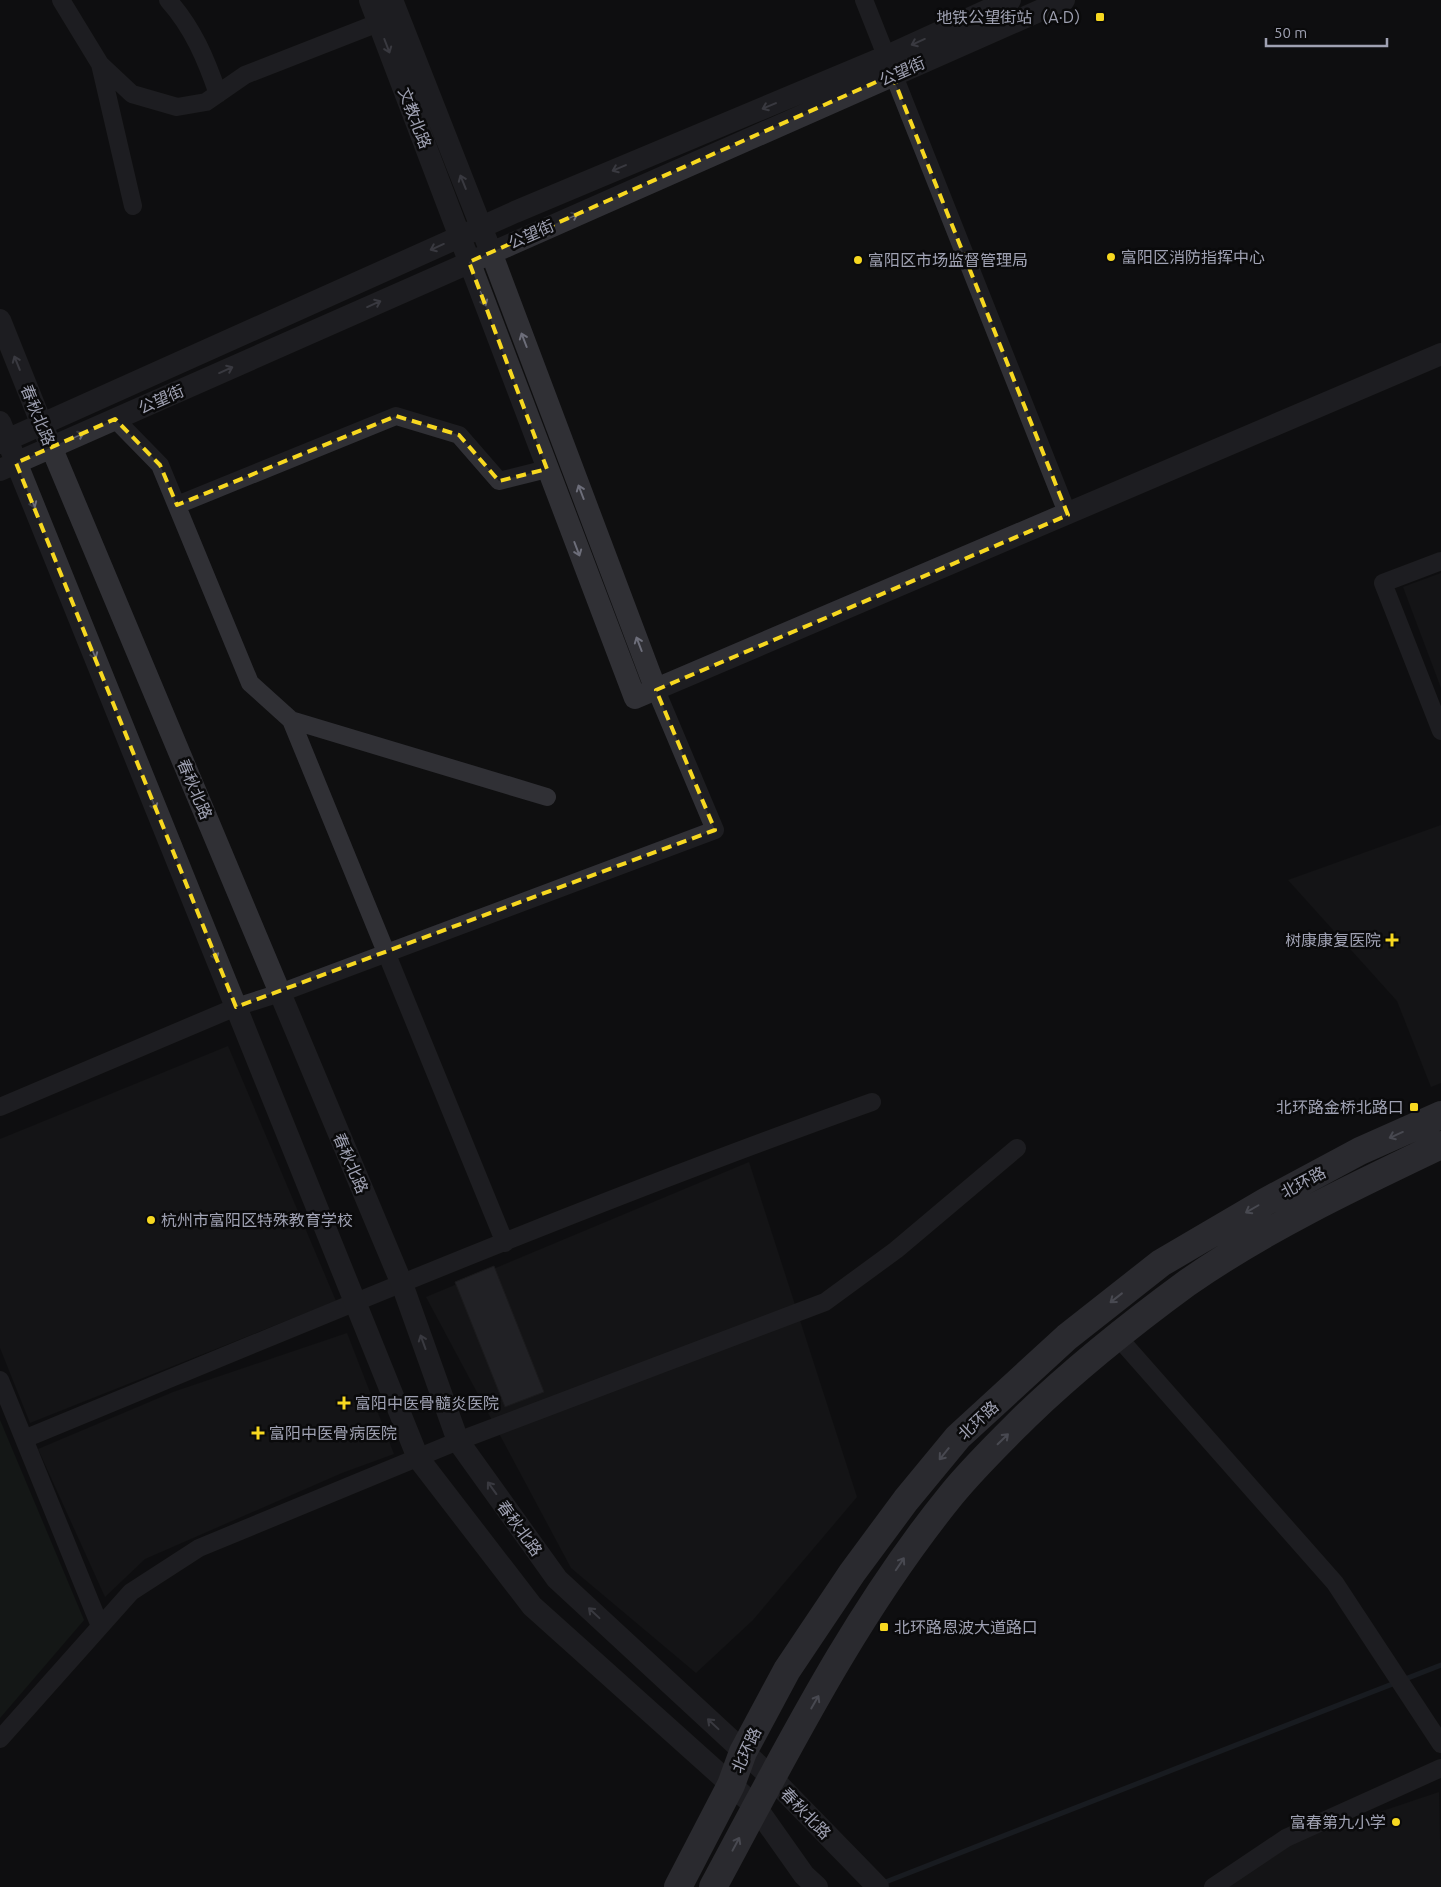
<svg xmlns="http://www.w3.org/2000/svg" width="1441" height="1887" font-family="Ubuntu,'Noto Sans SC',sans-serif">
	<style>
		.built { fill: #1b1b1d }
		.green { fill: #1b231d }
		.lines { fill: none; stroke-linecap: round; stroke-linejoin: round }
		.stream { stroke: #252b34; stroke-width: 5 }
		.building { fill: #38393e; stroke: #2a292c }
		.minor { stroke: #303035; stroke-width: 18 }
		.tertiary { stroke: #303035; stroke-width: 22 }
		.primary { stroke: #4c4c54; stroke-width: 28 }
		.oneway { stroke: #6d6e7a }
		.oneway2 { stroke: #8e909f }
		.marked { fill: none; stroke: #f7d820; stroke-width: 4; stroke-dasharray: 10 6; stroke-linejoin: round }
		.poi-dot { fill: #f7d820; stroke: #0a0a0b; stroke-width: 2 }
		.labels { text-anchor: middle; stroke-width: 5; stroke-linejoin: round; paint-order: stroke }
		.poi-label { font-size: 16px; fill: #9fa1b2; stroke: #0a0a0b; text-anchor: start }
		.street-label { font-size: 16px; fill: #9fa1b2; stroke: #0a0a0b }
	</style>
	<rect width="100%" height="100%" fill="#0f0f10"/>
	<path class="built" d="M1441,573V688L1403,587Z
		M1441,825V1083L1431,1087L1397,1001L1288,880Z
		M228,1046L336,1301L30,1423L0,1348V1139Z
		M749,1162L857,1497L753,1620L696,1673L571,1568L426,1297Z
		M347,1333L394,1454L342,1473L145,1559L105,1597L38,1449L173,1392Z
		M1439,1792L1441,1887H1213L1272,1848Z"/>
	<path class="green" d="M0,1420L84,1620L0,1718Z"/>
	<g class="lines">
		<path class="stream" d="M883,1883L1441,1665"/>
	</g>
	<path class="building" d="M494,1266L544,1392L505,1407L455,1282Z"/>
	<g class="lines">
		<path class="minor" d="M61,0L100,64L132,94L177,107L206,102L245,75L378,23
			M168,0C193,28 206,59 218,94
			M864,0L1068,515
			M100,64L133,206
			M115,419L160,465L250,683L291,720L505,1243
			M177,505L396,416L459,435L499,481L547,469
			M1441,561L1383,583L1441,731
			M291,720L547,797
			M0,1107L236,1007L280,993L715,830L656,690
			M1117,1336L1335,1583L1441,1744
			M0,1380L100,1626
			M24,1439C305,1323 586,1204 872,1102
			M0,1739L131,1592L199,1548L458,1441L825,1302L896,1250L1017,1148
			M1213,1887L1286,1838L1441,1768"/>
		<path class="tertiary" d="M370,0L635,698L1441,354
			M392,0L491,252L656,690
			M0,320L42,425L402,1284L458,1441L557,1579L771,1777L878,1887
			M0,422L418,1458L532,1606L756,1807L804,1875L817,1887
			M0,443L515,212L885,57L1010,0
			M0,470L1064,0"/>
		<path class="primary" d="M678,1887L731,1785L743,1752L787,1670L852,1573L906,1500L958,1437L1067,1337L1161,1263L1265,1202L1360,1151L1441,1115
			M713,1887C786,1752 855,1613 952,1494C975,1466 1001,1441 1026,1416C1076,1368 1131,1324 1187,1283C1266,1228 1355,1186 1441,1145"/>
	</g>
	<defs><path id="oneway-shaft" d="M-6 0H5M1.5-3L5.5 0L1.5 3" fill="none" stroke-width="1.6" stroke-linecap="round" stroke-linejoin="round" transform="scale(1.25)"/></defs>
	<g class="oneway">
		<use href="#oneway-shaft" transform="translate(918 42) rotate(156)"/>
		<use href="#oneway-shaft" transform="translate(387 46) rotate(69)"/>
		<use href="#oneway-shaft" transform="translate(769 106) rotate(157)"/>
		<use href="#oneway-shaft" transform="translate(619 168) rotate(157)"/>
		<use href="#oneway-shaft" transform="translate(463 182) rotate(-112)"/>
		<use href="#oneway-shaft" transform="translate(571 217) rotate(-24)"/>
		<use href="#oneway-shaft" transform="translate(437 247) rotate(156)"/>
		<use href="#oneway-shaft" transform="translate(483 299) rotate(69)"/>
		<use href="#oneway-shaft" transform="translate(374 304) rotate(-24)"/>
		<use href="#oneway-shaft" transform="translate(524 340) rotate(-111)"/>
		<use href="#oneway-shaft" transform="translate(17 363) rotate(-112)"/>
		<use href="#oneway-shaft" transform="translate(226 370) rotate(-24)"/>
		<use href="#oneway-shaft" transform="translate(77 436) rotate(-24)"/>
		<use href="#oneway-shaft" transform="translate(581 492) rotate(-111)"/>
		<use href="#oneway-shaft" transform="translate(32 501) rotate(68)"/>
		<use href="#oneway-shaft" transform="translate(577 549) rotate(69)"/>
		<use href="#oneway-shaft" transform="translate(639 644) rotate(-111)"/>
		<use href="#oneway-shaft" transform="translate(93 652) rotate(68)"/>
		<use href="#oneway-shaft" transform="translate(153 803) rotate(68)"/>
		<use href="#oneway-shaft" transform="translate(214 953) rotate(68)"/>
		<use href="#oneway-shaft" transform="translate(423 1342) rotate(-110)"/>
		<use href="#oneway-shaft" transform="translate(492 1488) rotate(-126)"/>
		<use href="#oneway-shaft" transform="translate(594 1613) rotate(-137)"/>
		<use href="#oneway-shaft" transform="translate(713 1724) rotate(-137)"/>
	</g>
	<g class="oneway2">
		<use href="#oneway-shaft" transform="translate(1396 1135) rotate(156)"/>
		<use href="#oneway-shaft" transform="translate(1252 1209) rotate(150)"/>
		<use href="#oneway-shaft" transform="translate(1116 1298) rotate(142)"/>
		<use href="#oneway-shaft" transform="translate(1003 1439) rotate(-44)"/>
		<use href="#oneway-shaft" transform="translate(944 1454) rotate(129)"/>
		<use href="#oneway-shaft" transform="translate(900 1564) rotate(-56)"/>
		<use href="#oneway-shaft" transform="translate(815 1702) rotate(-60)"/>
		<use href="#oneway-shaft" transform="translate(736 1844) rotate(-62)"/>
	</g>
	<path d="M0 0H1441V1887H0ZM892,75L1068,515L656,690L715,830L236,1007L16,463L115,419L160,465L177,505L396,416L459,435L499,481L547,469L469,262Z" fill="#0f0f10" fill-opacity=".55" fill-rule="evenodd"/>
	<path class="marked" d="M892,75L1068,515L656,690L715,830L236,1007L16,463L115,419L160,465L177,505L396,416L459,435L499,481L547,469L469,262Z"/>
	<g class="poi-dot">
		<rect x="1095" y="12" width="10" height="10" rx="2.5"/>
		<circle cx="1111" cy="257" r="5"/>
		<circle cx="858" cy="260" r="5"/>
		<path d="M1389.5 932.5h5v5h5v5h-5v5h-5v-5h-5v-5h5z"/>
		<rect x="1409" y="1102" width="10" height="10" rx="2.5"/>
		<circle cx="151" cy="1220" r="5"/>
		<path d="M341.5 1395.5h5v5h5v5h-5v5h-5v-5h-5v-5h5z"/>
		<path d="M255.5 1425.5h5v5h5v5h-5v5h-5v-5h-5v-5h5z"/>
		<rect x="879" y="1622" width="10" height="10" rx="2.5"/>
		<circle cx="1396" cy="1822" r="5"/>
	</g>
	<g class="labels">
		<g class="poi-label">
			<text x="1090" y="23" text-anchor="end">地铁公望街站（A·D）</text>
			<text x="1121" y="263">富阳区消防指挥中心</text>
			<text x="868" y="266">富阳区市场监督管理局</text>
			<text x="1381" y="946" text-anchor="end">树康康复医院</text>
			<text x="1404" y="1113" text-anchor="end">北环路金桥北路口</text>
			<text x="161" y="1226">杭州市富阳区特殊教育学校</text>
			<text x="355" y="1409">富阳中医骨髓炎医院</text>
			<text x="269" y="1439">富阳中医骨病医院</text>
			<text x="894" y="1633">北环路恩波大道路口</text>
			<text x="1386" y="1828" text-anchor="end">富春第九小学</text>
		</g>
		<g class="street-label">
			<text transform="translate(902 71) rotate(-24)" y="6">公望街</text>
			<text transform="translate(415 118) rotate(69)" y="6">文教北路</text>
			<text transform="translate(531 234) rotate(-24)" y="6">公望街</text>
			<text transform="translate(161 399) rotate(-24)" y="6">公望街</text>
			<text transform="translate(38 415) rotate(68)" y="6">春秋北路</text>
			<text transform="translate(195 789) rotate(67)" y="6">春秋北路</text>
			<text transform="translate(351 1163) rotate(67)" y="6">春秋北路</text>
			<text transform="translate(1303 1182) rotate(-28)" y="6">北环路</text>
			<text transform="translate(978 1420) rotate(-43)" y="6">北环路</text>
			<text transform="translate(520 1528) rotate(54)" y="6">春秋北路</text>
			<text transform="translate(746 1750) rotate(-65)" y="6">北环路</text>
			<text transform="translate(806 1813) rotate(46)" y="6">春秋北路</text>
		</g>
	</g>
	<path d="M1266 38v8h121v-8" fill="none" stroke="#9fa1b2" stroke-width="2.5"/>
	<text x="1274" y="38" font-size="15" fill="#9fa1b2" stroke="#0a0a0b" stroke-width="4" paint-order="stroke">50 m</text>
</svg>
